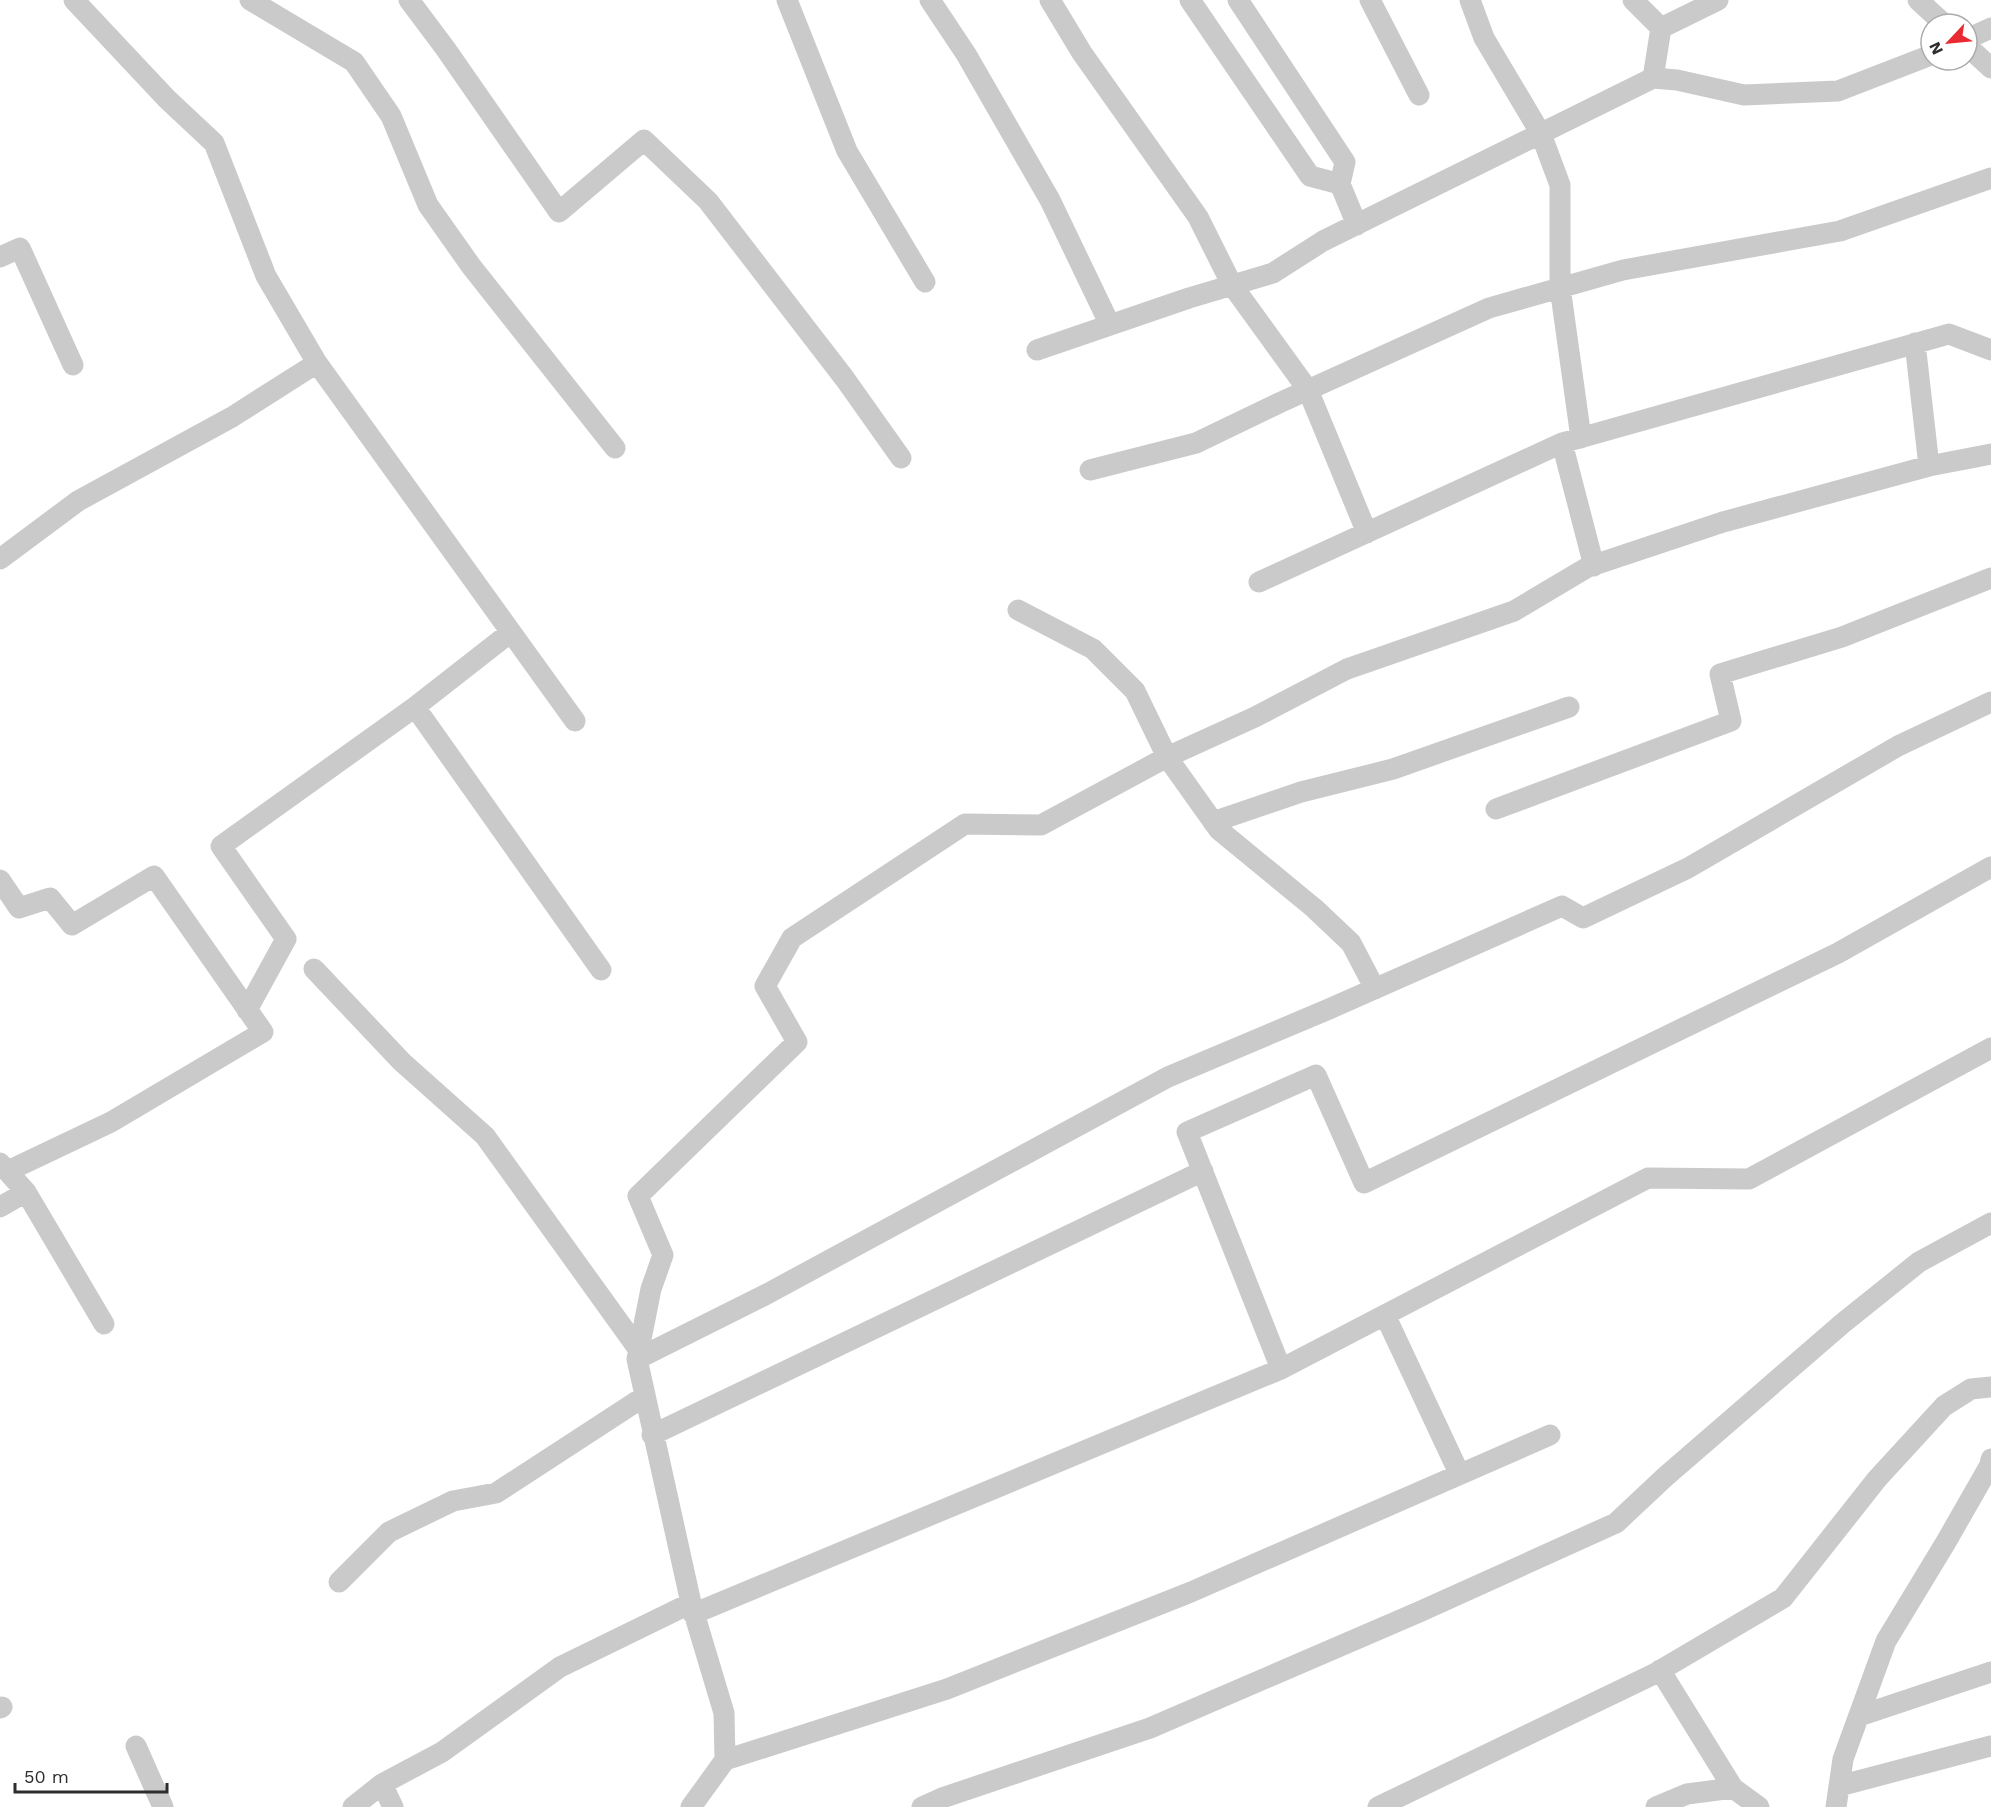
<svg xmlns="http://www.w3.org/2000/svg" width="1991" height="1807" font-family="'Work Sans',sans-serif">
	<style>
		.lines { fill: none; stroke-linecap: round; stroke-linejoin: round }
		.minor { stroke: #cacaca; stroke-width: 21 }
	</style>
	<rect width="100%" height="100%" fill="#fff"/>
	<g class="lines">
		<path class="minor" d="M74,0L167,99L214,143L266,276L317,363L575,721
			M250,0L354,62L391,116L428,205L471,266L615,448
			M409,0L445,48L559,212L644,140L708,201L845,379L901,458
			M787,0L847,151L925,282
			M930,0L966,54L1050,200L1110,325
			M1050,0L1082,53L1198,217L1232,285L1308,390L1367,533
			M1190,0L1310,176L1340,184
			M1238,0L1345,162L1340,184L1357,225
			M1370,0L1419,95
			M1470,0L1484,38L1541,134L1560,185V287L1581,438
			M1633,0L1661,28
			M1918,0L1944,24
			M1967,39L1991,28
			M1967,46L1991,68
			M1653,78L1661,28L1718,0
			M0,257L20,248L73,365
			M1915,343L1929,466
			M1037,350L1189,298L1273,273L1323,241L1653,78L1677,80L1744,95L1838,91L1931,55
			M1562,443L1594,566
			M1090,470L1196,443L1279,403L1489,308L1623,270L1840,231L1991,178
			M0,559L78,501L232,417L317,363
			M1259,582L1562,443L1949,334L1991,350
			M1018,610L1093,649L1135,691L1167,757L1219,830L1314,908L1351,943L1375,989
			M511,632L415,707L601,970
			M1496,809L1731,721L1720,674L1842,637L1991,578
			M1213,822L1301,792L1393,769L1569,707
			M0,880L19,908L50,898L72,925L154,876L263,1032L111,1122L8,1171
			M314,969L402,1062L485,1136L639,1350
			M247,1010L286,939L221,846L415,707
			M0,1163L26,1192L104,1324
			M0,1207L26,1192
			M1385,1315L1459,1473
			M637,1359L765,1295L1168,1077L1329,1009L1562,906L1583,918L1688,868L1898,746L1991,702
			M1281,1369L1187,1132L1316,1075L1364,1183L1838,953L1991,867
			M652,1435L1203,1171
			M339,1582L389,1532L453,1501L496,1493L645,1396
			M693,1614L1281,1369L1648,1178L1749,1179L1991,1048
			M1660,1670L1733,1788L1759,1807
			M0,1708L2,1707
			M1859,1716L1991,1672
			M136,1746L163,1807
			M725,1760L947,1689L1191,1592L1550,1435
			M382,1784L393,1807
			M1839,1786L1991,1746
			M353,1807L382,1784L442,1752L560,1667L691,1603
			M691,1807L725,1760L724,1713L691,1603L637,1359L651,1289L663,1255L638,1196L797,1042L765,986L792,938L965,824L1041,825L1167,757L1255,717L1347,669L1514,611L1588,567L1723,522L1929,466L1991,454
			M922,1807L942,1798L1150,1728L1419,1612L1616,1523L1665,1477L1843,1323L1919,1262L1991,1223
			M1378,1807L1654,1674L1783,1598L1877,1479L1944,1406L1971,1389L1991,1387
			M1656,1807L1687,1794L1733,1788
			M1836,1807L1843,1759L1886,1641L1946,1542L1990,1465L1991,1459"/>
	</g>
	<g transform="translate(1949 42) rotate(244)"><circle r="28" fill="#ffffff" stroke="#ababab" stroke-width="1.5"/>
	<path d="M0-4.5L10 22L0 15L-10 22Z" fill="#ea2a32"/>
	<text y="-9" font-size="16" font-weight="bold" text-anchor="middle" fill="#2d2d2d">N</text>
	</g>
	<path d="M15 1783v9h152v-9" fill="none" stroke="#2d2d2d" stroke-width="3"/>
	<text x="24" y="1783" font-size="18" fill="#2d2d2d" stroke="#ffffff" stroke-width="4.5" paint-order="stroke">50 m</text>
</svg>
